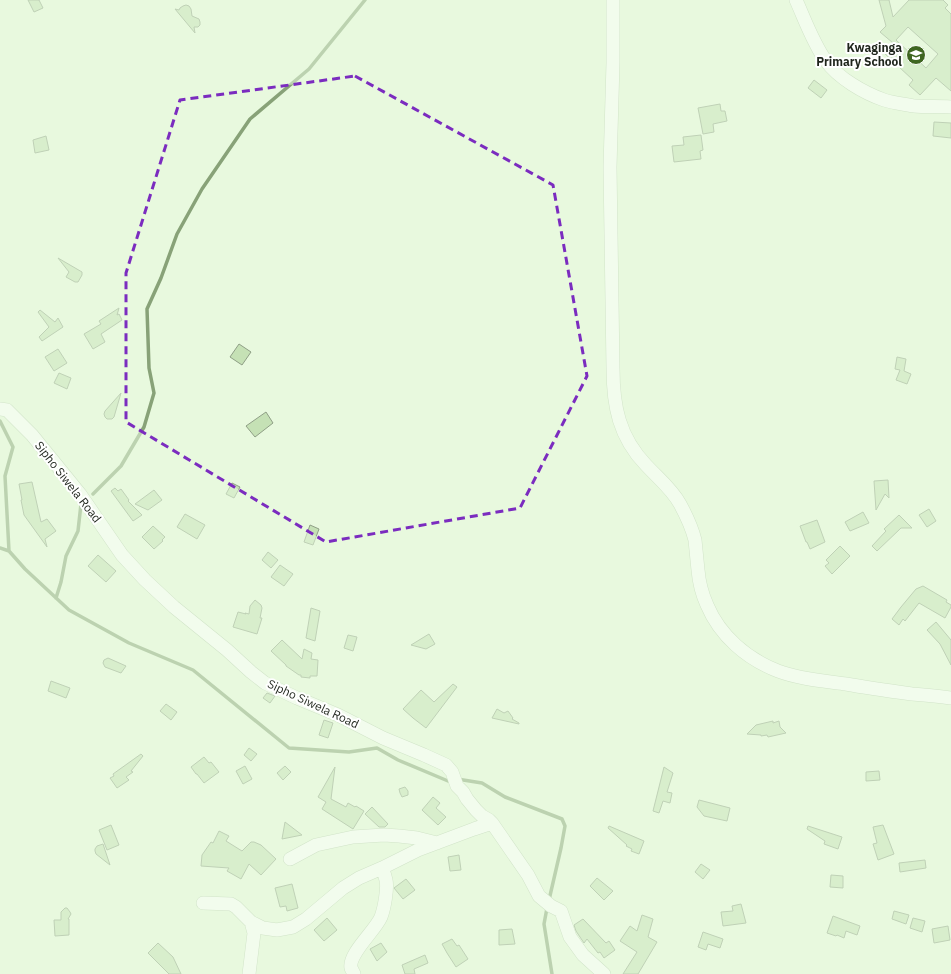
<svg xmlns="http://www.w3.org/2000/svg" width="951" height="974" font-family="'IBM Plex Sans',sans-serif">
	<style>
		.lines { fill: none; stroke-linecap: round; stroke-linejoin: round }
		.stream { stroke: #88a278; stroke-width: 3.5 }
		.building { fill: #c5e1b5; stroke: #8f9f86; fill-rule: evenodd }
		.minor-casing { stroke: #b8c9af; stroke-width: 14 }
		.minor { stroke: #fff; stroke-width: 13 }
		.marked { fill: none; stroke: #7b2cbf; stroke-width: 3; stroke-dasharray: 8 5; stroke-linejoin: round }
		.labels { text-anchor: middle; stroke-width: 4; stroke-linejoin: round; paint-order: stroke }
		.poi-label { font-size: 12px; font-weight: bold; fill: #1f251c; stroke: #fff; text-anchor: end }
		.street-label { font-size: 12px; fill: #1f251c; stroke: #fff }
	</style>
	<rect width="100%" height="100%" fill="#e8f9de"/>
	<g class="lines">
		<path class="stream" d="M0,421L13,447L5,476L9,551
			M93,494L121,466L144,427L154,393L149,368L147,309L161,278L177,234L202,189L250,119L309,69L365,0
			M0,548L9,551L25,569L69,610L129,643L193,670L289,748L349,752L377,748L398,760L448,781L451,780
			M56,598L61,582L66,556L78,531L81,504
			M457,779L482,783L505,797L562,819L565,826L561,848L549,900
			M547,908L544,924L552,974"/>
	</g>
	<path class="building" d="M28,0H39L43,8L34,12Z
		M879,0H889L893,17L909,0H943L948,5L945,8L951,14V91L936,78L920,95L909,85L913,80L884,53L893,43L880,32L886,26ZM908,27L938,54L926,68L896,40Z
		M186,5L189,6L191,9L192,16L199,19L200,22V25L198,27H194L195,33L175,9L179,10L180,8L183,6Z
		M814,80L827,90L821,98L808,88Z
		M720,104L721,111H725L727,121L713,124L714,132L703,134L698,108Z
		M934,122L951,123V138L933,136Z
		M701,135L703,150L700,151L701,159L674,162L672,146L684,145L683,137Z
		M46,136L49,150L35,153L33,140Z
		M58,258L82,272V275L78,282H75L66,277L69,272Z
		M119,308L117,315L119,314L122,320L101,334L105,342L93,349L84,334L101,324L99,321Z
		M40,310L55,322L58,318L63,327L42,341L39,337L49,327L38,312Z
		M239,344L251,352L242,365L230,357Z
		M58,349L67,363L54,371L45,357Z
		M897,357L906,359L904,371L911,374L907,384L896,380L900,370L895,369Z
		M59,373L71,378L67,389L54,383Z
		M121,393L114,417L112,419H107L105,417L104,414L105,411Z
		M266,412L273,423L255,437L246,426Z
		M888,480L889,498L885,494L876,510L874,481Z
		M32,482L41,522L47,519L56,531L45,539L47,547L24,515L21,500H22L19,484Z
		M232,483L240,487L234,498L226,494Z
		M115,488L118,491L121,489L129,500L128,501L142,515L133,521L111,491Z
		M154,490L162,500L148,510L135,504Z
		M929,509L936,521L927,527L919,515Z
		M863,512L869,523L850,531L845,522Z
		M185,514L205,525L197,539L177,527Z
		M899,515L912,528H901L877,551L872,546L886,531L884,529Z
		M817,520L825,542L810,549L807,542H806L800,526Z
		M310,525L319,529L313,545L304,542Z
		M153,526L165,537L162,540L163,541L154,549L142,537Z
		M840,546L850,556L832,574L825,566L829,563L826,560Z
		M268,552L278,560L271,568L262,560Z
		M98,555L116,571L106,582L88,566Z
		M280,565L293,574L284,586L271,577Z
		M923,586L947,600L946,602L951,605V607L945,618L919,603L905,621L903,619L899,625L892,619L901,607L916,589Z
		M255,600L261,605L262,608L260,618H262L257,634L233,627L238,612L246,614L245,613L249,614L250,606Z
		M311,608L320,611L315,641L306,638Z
		M936,622L951,640V665L940,644L927,630Z
		M429,634L435,644L426,649L411,645Z
		M348,635L357,637L353,651L344,648Z
		M282,640L302,659L304,649L312,653L311,659L318,660L317,676H310V678L301,677V675H299L286,666V665L271,651Z
		M108,658L126,666L121,673L105,667L103,663L104,660Z
		M51,681L70,688L66,698L48,691Z
		M453,684L457,687L426,728L413,718L403,709L421,690L434,702Z
		M267,693L275,696L270,703L263,698Z
		M166,704L177,712L171,720L160,711Z
		M497,709L504,713L508,711L513,718L512,719L519,723V724L492,718Z
		M324,720L333,723L328,738L319,735Z
		M773,721V723L779,721L780,727L786,733L768,737L767,735L761,736V735L747,734L756,725Z
		M249,748L257,754L251,761L244,755Z
		M141,754L143,756L131,771L133,772L126,777L129,780L117,788L110,778L114,776L113,774Z
		M204,757L209,763L211,762L219,772L204,783L197,774H196L191,767Z
		M245,766L252,779L243,784L236,771Z
		M285,766L291,772L283,780L277,773Z
		M335,767L331,799L346,807L348,803L355,807L356,806L364,811L353,829L322,809L326,802L318,797Z
		M664,767L673,773L667,792L672,793L670,803L663,801L659,813L653,811Z
		M879,771L880,780L866,781V772Z
		M405,787L408,791V795L402,797L400,793L399,789Z
		M433,797L440,803L436,808L446,817L438,825L422,810Z
		M699,800L730,808L727,821L704,816L697,807Z
		M372,807L388,824L385,827H379L365,814Z
		M285,822L302,835L282,839Z
		M111,825L119,845L107,850L99,830Z
		M883,825L894,854L878,860L873,844L877,843L873,827Z
		M609,826L644,841L639,854L631,851L632,849L626,846L627,845L608,828Z
		M808,826L842,837L838,849L824,844L825,841L807,829Z
		M219,831L229,836L226,841L242,851L251,842H254L261,845L276,859L261,875L249,864L241,879L227,871L229,868L201,866L202,855L211,842L213,843Z
		M103,844L110,865L96,854L95,851V849L97,846Z
		M459,855L461,870L450,871L448,857Z
		M925,860L926,868L900,872L899,863Z
		M701,864L710,870L703,879L695,872Z
		M831,875L843,876V888L830,887Z
		M597,878L613,891L604,900L590,886Z
		M406,879L415,890L403,899L394,888Z
		M292,884L298,908L287,911L286,906L280,907L275,888Z
		M741,904L746,923L723,926L721,912L733,911L732,906Z
		M65,908H67L70,912L71,914L68,919H69V935L55,936L54,920H61V912Z
		M894,911L909,915L906,924L892,919Z
		M642,915L653,919L648,937L657,942L638,974H623L637,952L620,941L630,926L637,931Z
		M833,916L860,926L857,935L846,931L844,938L837,935L836,936L827,933Z
		M327,918L337,930L324,941L314,930Z
		M913,918L925,921L922,932L910,928Z
		M583,919L606,943L609,941L615,950L604,958L600,952L598,953L587,939L584,943L576,931L574,925Z
		M948,926L950,940L934,943L932,929Z
		M512,929L515,944L499,945V930Z
		M703,932L723,939L720,948L708,944L706,950L698,947Z
		M452,939L457,946L459,945L468,959L456,967L447,953L442,944Z
		M158,943L173,957L181,974H169L148,953Z
		M381,943L387,952L377,961L370,949Z
		M425,955L428,963L414,969L415,974H405L402,965Z"/>
	<g class="lines">
		<g class="minor-casing">
			<path id="minor" d="M613,0V63L610,167L613,368C613,406 619,437 646,465C658,478 672,489 680,504C686,515 692,528 695,540C696,550 697,560 698,570C699,582 702,594 707,605C720,636 747,659 778,671C799,679 824,681 846,684C868,688 890,691 912,694C925,695 938,696 951,698
				M796,0C805,20 813,43 826,61C838,78 864,93 884,100C893,103 904,104 914,106C926,107 939,106 951,107
				M0,409L7,410L32,435L80,494L122,555L145,580L174,607L227,650L251,672L265,683L297,698L338,715L383,738L424,755L446,765L452,772L457,786L463,792L467,799L476,810L482,816L489,820L492,823L528,875L539,896L551,906L561,911L570,937L583,955L604,974
				M290,859L316,845L353,837L384,835L399,836L417,838L437,843
				M203,903L231,904L236,907L251,922L263,928L277,930L293,927L306,919L343,888L359,878L382,868L418,850L474,829L492,823
				M249,974L254,933L251,922
				M354,974C353,972 352,970 351,968C348,954 375,931 381,917C384,909 388,889 386,880C385,876 384,872 382,868"/>
		</g>
		<use href="#minor" class="minor"/>
	</g>
	<path d="M0 0H951V974H0ZM355,76L553,185L587,376L520,508L326,542L126,422V273L180,100Z" fill="#e8f9de" fill-opacity=".55" fill-rule="evenodd"/>
	<path class="marked" d="M355,76L553,185L587,376L520,508L326,542L126,422V273L180,100Z"/>
	<defs>
		<g id="school-disc" transform="scale(1)"><circle r="9.5" fill="#3f6621" stroke="#fff"/><path d="M0-5L7-2L0 1L-7-2ZM-4 1L0 2.5L4 1V4Q0 6-4 4Z" fill="#fff"/></g>
	</defs>
	<g fill-rule="evenodd">
		<use href="#school-disc" x="916" y="55"/>
	</g>
	<g class="labels">
		<g class="poi-label">
			<text x="902" y="52">Kwaginga<tspan x="902" dy="14">Primary School</tspan></text>
		</g>
		<g class="street-label">
			<text transform="translate(68 482) rotate(52)" y="4">Sipho Siwela Road</text>
			<text transform="translate(313 704) rotate(25)" y="4">Sipho Siwela Road</text>
		</g>
	</g>
</svg>
